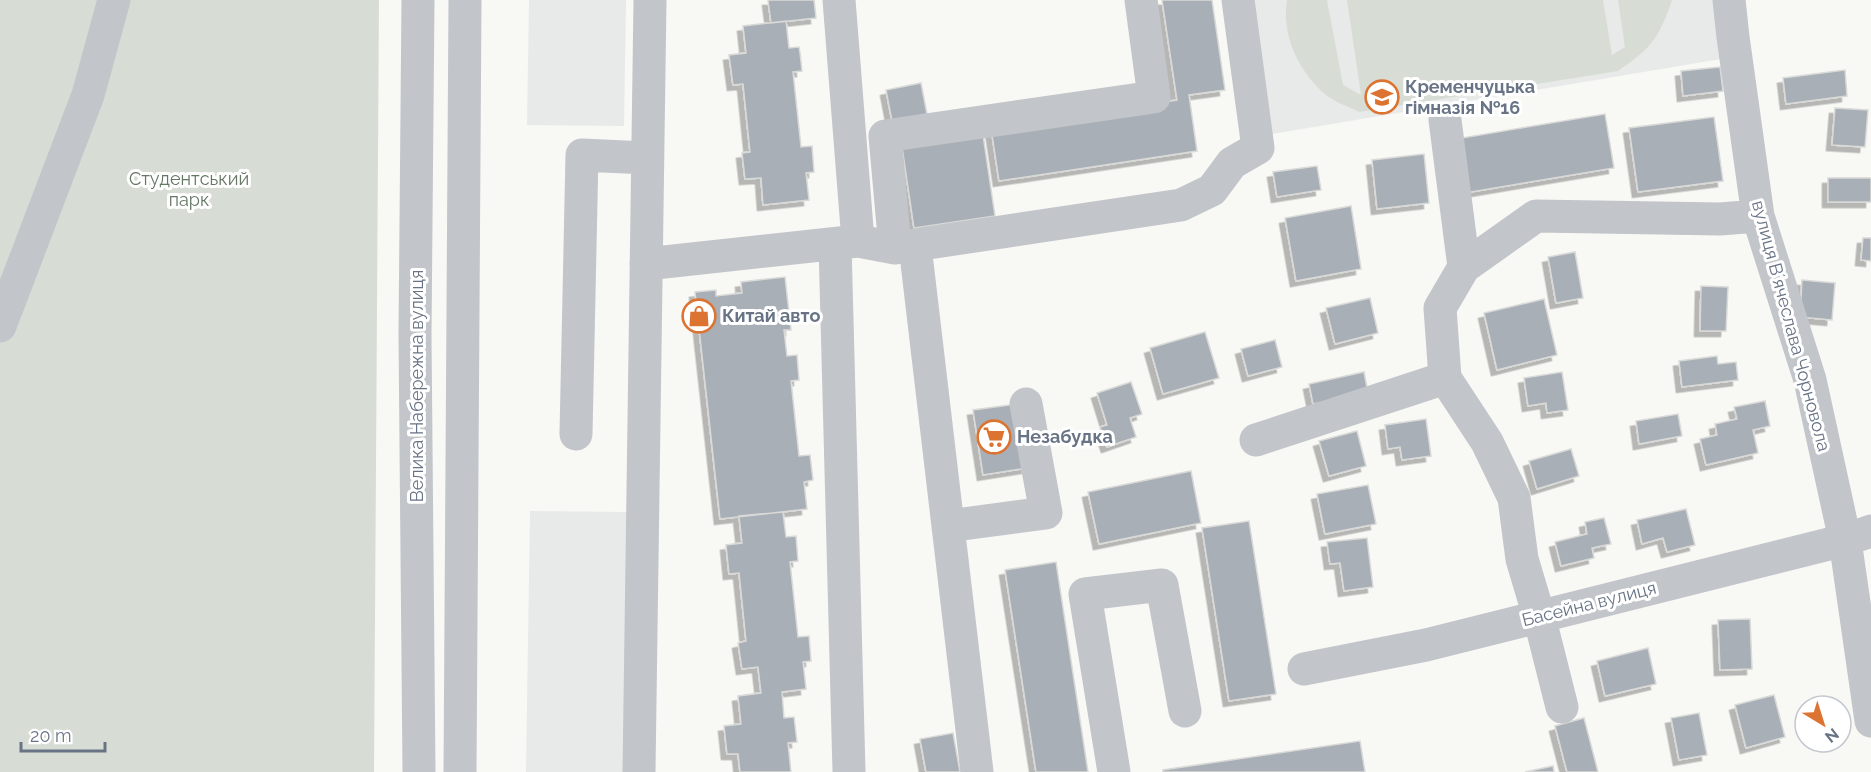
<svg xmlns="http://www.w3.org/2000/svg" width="1871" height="772" font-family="Raleway,sans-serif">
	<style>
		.built { fill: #e8eae9 }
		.green { fill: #d7ddd5 }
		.building { fill: #a8afb6; stroke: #d9dad8; stroke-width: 1.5; filter: url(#shadow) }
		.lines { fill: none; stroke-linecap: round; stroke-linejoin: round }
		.minor { stroke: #c2c5c9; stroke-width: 33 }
		.labels { text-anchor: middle; stroke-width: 6; stroke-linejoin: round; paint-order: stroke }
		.poi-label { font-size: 18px; font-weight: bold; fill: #687485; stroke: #fff; text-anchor: start }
		.park-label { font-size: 18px; fill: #647763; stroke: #fff }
		.street-label { font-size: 18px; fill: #687485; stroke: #fff }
	</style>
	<defs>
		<filter id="shadow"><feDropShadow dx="-5.5" dy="5.5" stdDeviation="0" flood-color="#0004"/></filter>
	</defs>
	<rect width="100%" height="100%" fill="#f8f8f5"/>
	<path class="built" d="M529,0H626L624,126L527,125Z
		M1253,0H1716L1721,59L1272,134Z
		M530,511L627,512L623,772H526Z"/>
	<path class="green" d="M0,0H379L374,772H0Z
		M1287,0H1327L1343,85L1361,95L1347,0H1603L1612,55L1625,47L1618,0H1672C1659,39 1651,48 1618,71L1359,112C1349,107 1335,102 1326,95C1299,72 1281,36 1287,0Z"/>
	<path class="building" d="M768,0H814L816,18L771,23Z
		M1162,0H1212L1225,90L1189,95L1197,151L999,181L991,128L1177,100Z
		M786,21L789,48L799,47L800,53L802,71L793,72L801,147L812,146L814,172L806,173L809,200L763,205L761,178L745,179L742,153L750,152L743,84L733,85L729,55L746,53L743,26Z
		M1720,67L1723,91L1683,96L1681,71Z
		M1845,70L1847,96L1786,104L1783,78Z
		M921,83L927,114L892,121L886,90Z
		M1835,108L1868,110L1865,147L1832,145Z
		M1605,114L1614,168L1465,193L1456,139Z
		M1714,117L1723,181L1638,192L1629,128Z
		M983,135L995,216L914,228L902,147Z
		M1424,154L1429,203L1377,209L1372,160Z
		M1317,166L1321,190L1277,197L1273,172Z
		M1828,178H1871V202H1828Z
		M1351,206L1361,269L1296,281L1285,218Z
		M1863,238H1871V261L1861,260Z
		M1575,252L1583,298L1556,303L1548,257Z
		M785,277L791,330H784L787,356L797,355L799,380L791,381L799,456L810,455L813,480L804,482L807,509L720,519L695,292L716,290V296L742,293L741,282Z
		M1802,280L1835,283L1832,320L1800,317Z
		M1701,286L1728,287L1726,331H1700Z
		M1370,298L1378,333L1335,344L1326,308Z
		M1544,299L1557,355L1497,370L1484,313Z
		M1205,332L1219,378L1163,394L1150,348Z
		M1275,340L1282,367L1248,376L1241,349Z
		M1717,356L1718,364L1736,362L1738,380L1682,387L1679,361Z
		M1364,372L1368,393L1313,404L1309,384Z
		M1562,372L1568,410L1547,413L1546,403L1528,406L1524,378Z
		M1131,382L1142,414L1130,418L1136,437L1107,447L1100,427L1107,425L1097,393Z
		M1765,401L1770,426L1753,430L1758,453L1706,465L1700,439L1717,435L1715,424L1737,419L1734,407Z
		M1017,404L1027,468L983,475L973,410Z
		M1678,414L1682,436L1639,444L1636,421Z
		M1426,419L1431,456L1402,460L1400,447L1388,449L1385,425Z
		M1357,431L1366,466L1329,476L1319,441Z
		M1571,449L1579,476L1537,489L1529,461Z
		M1191,471L1201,523L1099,544L1088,492Z
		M1368,485L1376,524L1325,534L1317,494Z
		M1686,509L1695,545L1667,552L1663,538L1642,544L1637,520Z
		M783,512L786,537L796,536L798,561L790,562L798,637L809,636L811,661L803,662L806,689L782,692L784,718L794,717L797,742L788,743L791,772H740L738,754H727L724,726L741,724L738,696L761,693L758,667L742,669L738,643L746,641L739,573L729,574L726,545L742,543L739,516Z
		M1604,518L1611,544L1592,548L1594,558L1561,566L1555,542L1587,534L1585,522Z
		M1249,521L1276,694L1229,701L1202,528Z
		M1367,538L1373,587L1344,591L1340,563L1330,564L1327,542Z
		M1056,562L1088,772H1036L1005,570Z
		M1750,619L1752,669L1720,670L1718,620Z
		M1648,648L1656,684L1605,696L1597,661Z
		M1774,695L1785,737L1746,748L1735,705Z
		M1699,713L1707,755L1679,760L1671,718Z
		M1584,718L1598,772H1567L1555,726Z
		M953,733L960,772H926L920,739Z
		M1360,741L1365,772H1163V770Z
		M1553,766L1554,772H1525Z"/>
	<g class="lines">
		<path class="minor" d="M418,0L415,335L419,772
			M839,0L858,241
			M1729,0L1733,37L1758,216L1810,380L1845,540L1871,721
			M1445,120L1464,267
			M835,244L849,772
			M915,246L977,772
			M895,248L885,136L1154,97L1141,0
			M646,264L858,241L895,248L1181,205L1212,190L1232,163L1258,148L1238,0
			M0,326L88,95L114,0
			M576,434L582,155L647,158
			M1256,440L1445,378
			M948,526L1046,513L1026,404
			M1304,669L1426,645L1845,540L1871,531
			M1562,707L1539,616L1522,559L1514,498L1487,442L1445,378L1440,308L1464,267L1536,216L1720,219L1758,216
			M460,772L465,0
			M639,772L650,0
			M1114,772L1085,594L1162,585L1185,711"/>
	</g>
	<defs>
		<g id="school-ring" transform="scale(1.725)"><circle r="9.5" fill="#fff" stroke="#dc7331" stroke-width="1.5"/><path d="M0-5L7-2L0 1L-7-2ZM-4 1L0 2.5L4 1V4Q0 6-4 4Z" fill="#dc7331"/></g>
		<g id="shop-ring" transform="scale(1.725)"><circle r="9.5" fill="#fff" stroke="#dc7331" stroke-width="1.5"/><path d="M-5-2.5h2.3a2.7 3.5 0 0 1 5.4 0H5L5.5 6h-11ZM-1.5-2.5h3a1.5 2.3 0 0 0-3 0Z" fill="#dc7331"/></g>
		<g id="supermarket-ring" transform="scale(1.725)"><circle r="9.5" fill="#fff" stroke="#dc7331" stroke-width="1.5"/><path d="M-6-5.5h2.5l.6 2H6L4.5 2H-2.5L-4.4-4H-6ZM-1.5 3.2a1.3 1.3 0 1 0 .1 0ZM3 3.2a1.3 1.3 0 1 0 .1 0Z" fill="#dc7331"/></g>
	</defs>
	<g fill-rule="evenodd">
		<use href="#school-ring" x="1382" y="97"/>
		<use href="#shop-ring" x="699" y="316"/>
		<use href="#supermarket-ring" x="994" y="437"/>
	</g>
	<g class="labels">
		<g class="poi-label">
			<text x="1405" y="93">Кременчуцька<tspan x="1405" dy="21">гімназія №16</tspan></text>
			<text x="722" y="322">Китай авто</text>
			<text x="1017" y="443">Незабудка</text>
		</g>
		<g class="park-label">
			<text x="189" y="185">Студентський<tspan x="189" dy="21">парк</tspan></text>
		</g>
		<g class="street-label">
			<text transform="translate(1791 326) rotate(75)" y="6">вулиця Вʼячеслава Чорновола</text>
			<text transform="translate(417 386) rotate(-90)" y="6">Велика Набережна вулиця</text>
			<text transform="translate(1589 604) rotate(-14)" y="6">Басейна вулиця</text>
		</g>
	</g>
	<g transform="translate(1823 724) rotate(142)"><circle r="28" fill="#ffffff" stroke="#c3c7ce" stroke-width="1.5"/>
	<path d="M0-4.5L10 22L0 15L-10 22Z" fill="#dc7331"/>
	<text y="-9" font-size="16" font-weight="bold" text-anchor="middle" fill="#687485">N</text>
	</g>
	<path d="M21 742v9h84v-9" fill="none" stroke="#687485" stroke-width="3"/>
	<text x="30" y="742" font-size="18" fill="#687485" stroke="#ffffff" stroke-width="4.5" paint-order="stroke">20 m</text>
</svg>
